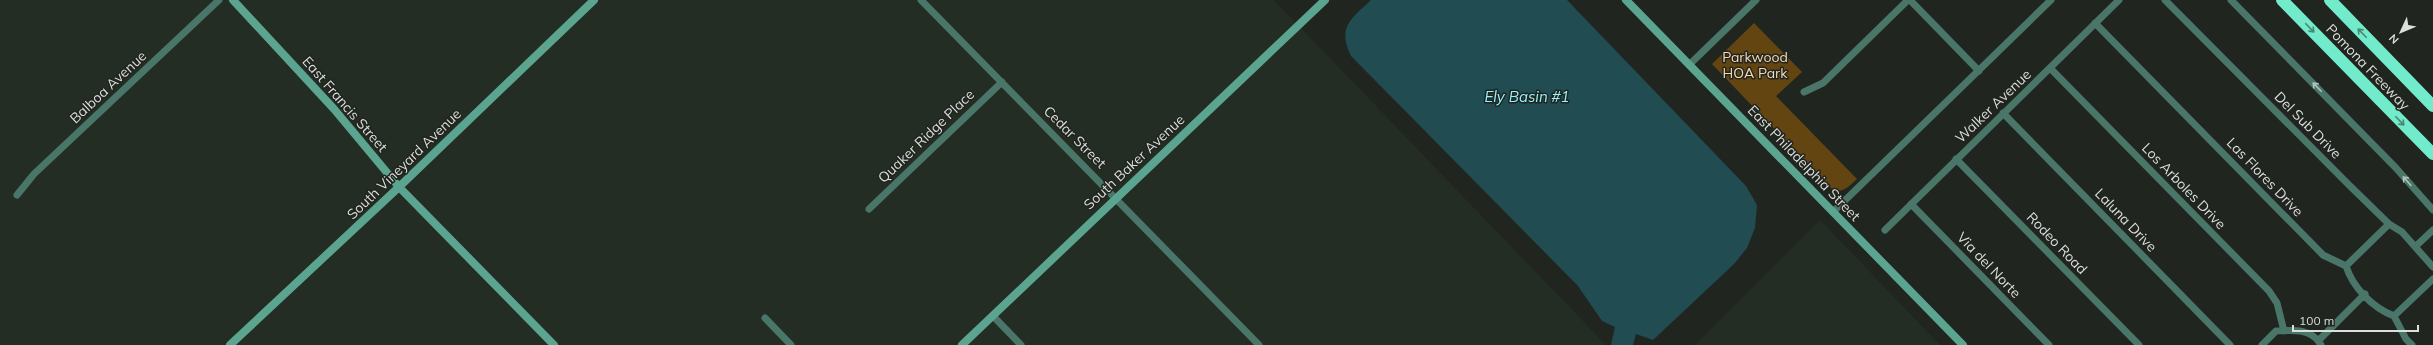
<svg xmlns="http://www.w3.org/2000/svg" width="2433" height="345" font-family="Mulish,sans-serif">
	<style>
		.built { fill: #242d23 }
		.green { fill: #634512 }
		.water { fill: #214c51 }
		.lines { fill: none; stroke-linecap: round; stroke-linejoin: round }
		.street { stroke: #497669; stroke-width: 7 }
		.secondary { stroke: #5ba590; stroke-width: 8 }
		.highway { stroke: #72ebca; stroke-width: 12 }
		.oneway { stroke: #4a8875 }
		.oneway2 { stroke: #b0c0ba }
		.labels { text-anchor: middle; stroke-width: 3; stroke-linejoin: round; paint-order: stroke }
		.park-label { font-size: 14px; fill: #f6dab3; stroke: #212520 }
		.street-label { font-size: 14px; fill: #dcdfdc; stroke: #212520 }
		.water-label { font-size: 15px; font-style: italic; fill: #96f3ff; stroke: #212520 }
	</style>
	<rect width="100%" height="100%" fill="#212520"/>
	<path class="built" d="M0,0H1274L1606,345H0Z
		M1820,220L1940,345H1695Z"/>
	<path class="green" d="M1754,23L1802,72L1776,96L1857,179C1849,186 1844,193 1833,190L1712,64Z"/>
	<path class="water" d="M1371,0H1567L1746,186L1757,205L1755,228L1747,248L1734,264L1653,340L1636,334L1633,345H1611L1615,327L1602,321L1578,286L1351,56C1337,27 1351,19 1371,0Z"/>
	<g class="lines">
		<path class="street" d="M921,0L1259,345
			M1910,0L1979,71
			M2165,0L2349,185L2389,224L2402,232L2433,267
			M2231,0L2396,168L2433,210
			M2095,23L2323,255L2346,266C2353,288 2373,308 2394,316L2406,339L2412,345
			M1689,65L1756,0
			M2050,68L2269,291L2277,303L2284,331
			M1804,92L1823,83L1908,0
			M2003,113L2230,345
			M1956,159L2139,345
			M17,195L34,174L219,0
			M1911,204L2049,345
			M869,209L1002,82
			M1833,212L2051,0
			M1885,230L2119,0
			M2416,246L2433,230
			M2346,266L2389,224
			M993,316L1021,345
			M2394,316L2433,279
			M765,318L791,345
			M2319,340L2365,294
			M2262,345L2276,331C2292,330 2312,328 2321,345"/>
		<path class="secondary" d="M233,0L334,109L399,187L554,345
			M1626,0L1963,345
			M230,345L399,187L594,0
			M962,345L1325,0"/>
		<path class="highway" d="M2282,0L2433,154
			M2330,0L2433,106"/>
	</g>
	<defs><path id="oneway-shaft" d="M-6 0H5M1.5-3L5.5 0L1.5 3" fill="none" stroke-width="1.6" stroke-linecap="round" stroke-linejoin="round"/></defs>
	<g class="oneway">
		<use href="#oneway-shaft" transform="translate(2310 28) rotate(46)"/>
		<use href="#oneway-shaft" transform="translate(2362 33) rotate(-134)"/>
		<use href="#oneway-shaft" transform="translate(2400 121) rotate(46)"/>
	</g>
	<g class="oneway2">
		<use href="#oneway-shaft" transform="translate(2317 87) rotate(-134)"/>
		<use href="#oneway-shaft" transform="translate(2407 181) rotate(-132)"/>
	</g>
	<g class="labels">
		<g class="park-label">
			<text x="1755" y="62">Parkwood<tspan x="1755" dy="16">HOA Park</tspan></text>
		</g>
		<g class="street-label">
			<text transform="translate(2368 67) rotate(46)" y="5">Pomona Freeway</text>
			<text transform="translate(108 87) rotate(-43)" y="5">Balboa Avenue</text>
			<text transform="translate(345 104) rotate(49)" y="5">East Francis Street</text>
			<text transform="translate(1993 106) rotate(-44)" y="5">Walker Avenue</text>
			<text transform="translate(2308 125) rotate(45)" y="5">Del Sub Drive</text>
			<text transform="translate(926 136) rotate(-44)" y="5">Quaker Ridge Place</text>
			<text transform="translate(1075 137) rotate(45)" y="5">Cedar Street</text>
			<text transform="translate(1134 162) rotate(-43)" y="5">South Baker Avenue</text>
			<text transform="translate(1804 163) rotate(46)" y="5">East Philadelphia Street</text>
			<text transform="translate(404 164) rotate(-44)" y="5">South Vineyard Avenue</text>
			<text transform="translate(2265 177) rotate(46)" y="5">Las Flores Drive</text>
			<text transform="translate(2184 186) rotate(46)" y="5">Los Arboles Drive</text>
			<text transform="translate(2126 220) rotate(46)" y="5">Laluna Drive</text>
			<text transform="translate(2057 243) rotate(46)" y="5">Rodeo Road</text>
			<text transform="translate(1989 265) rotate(46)" y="5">Via del Norte</text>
		</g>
		<g class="water-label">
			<text x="1527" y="102">Ely Basin #1</text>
		</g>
	</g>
	<g transform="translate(2401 32) rotate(226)" stroke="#212520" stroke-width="3" paint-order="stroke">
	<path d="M0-3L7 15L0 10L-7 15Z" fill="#dcdfdc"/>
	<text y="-6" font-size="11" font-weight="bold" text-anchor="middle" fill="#dcdfdc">N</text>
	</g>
	<path d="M2293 325v6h125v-6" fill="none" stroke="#dcdfdc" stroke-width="2"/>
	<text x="2299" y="325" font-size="12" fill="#dcdfdc" stroke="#212520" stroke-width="3" paint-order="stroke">100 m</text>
</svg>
